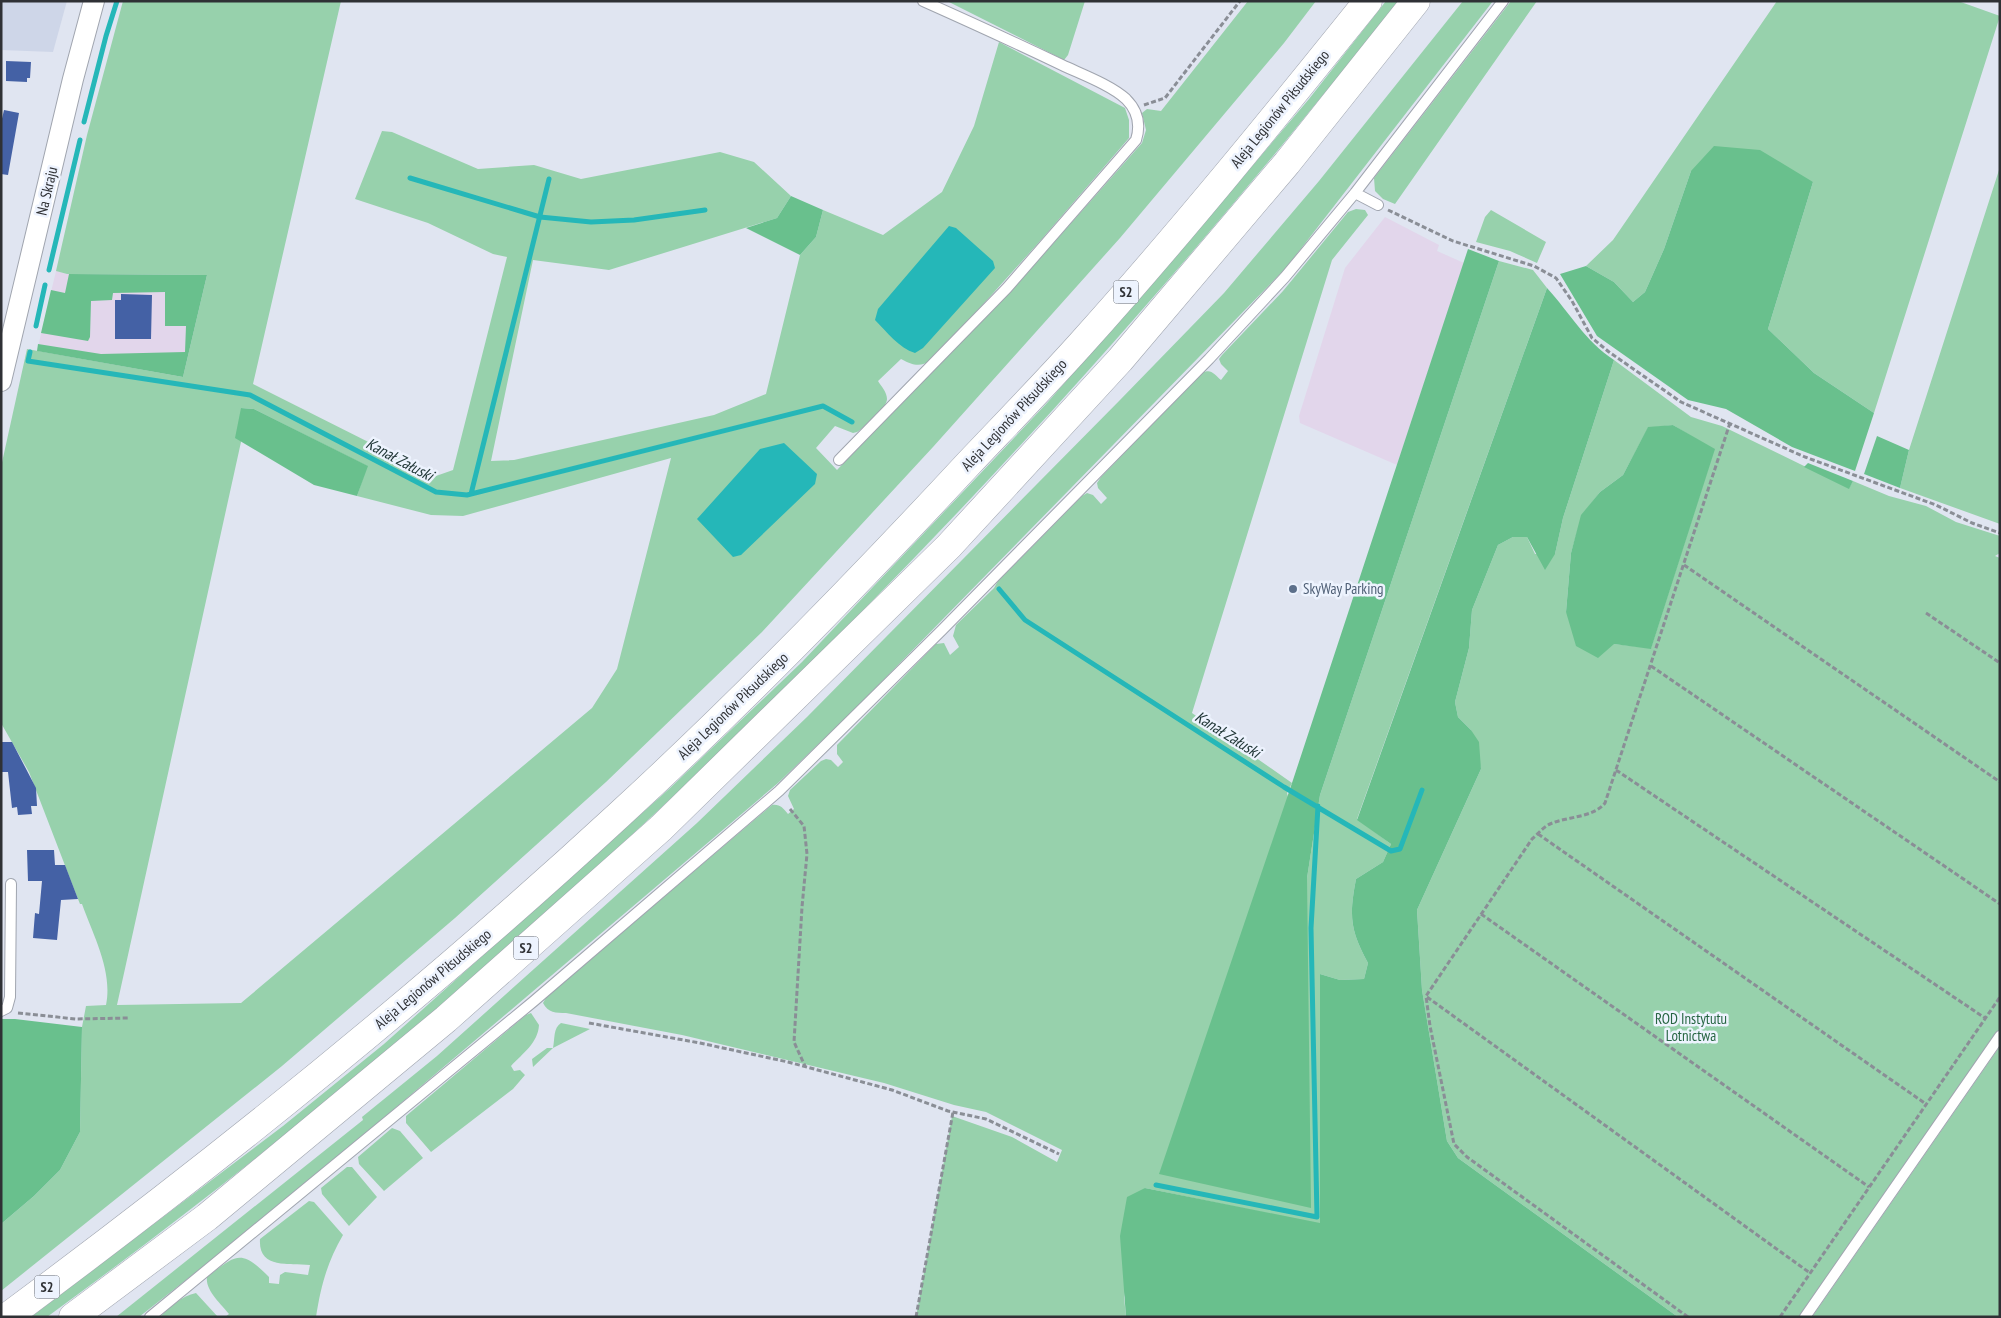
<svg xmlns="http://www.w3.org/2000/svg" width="2001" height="1318" font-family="'PT Sans Narrow',sans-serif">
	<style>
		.built { fill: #ced6e8 }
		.industrial { fill: #e2d6eb }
		.green { fill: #97d1ac; fill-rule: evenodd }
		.forest { fill: #69c08d }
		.water { fill: #25b7b8 }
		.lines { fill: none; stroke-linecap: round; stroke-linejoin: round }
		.stream { stroke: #25b7b8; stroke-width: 5 }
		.building { fill: #4461a5 }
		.service-casing { stroke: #a0a5af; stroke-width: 12 }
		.minor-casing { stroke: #a0a5af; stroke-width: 22 }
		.motorway-casing { stroke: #a0a5af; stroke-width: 29 }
		.path { stroke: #8a8e96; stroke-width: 3; stroke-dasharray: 5 2.5; stroke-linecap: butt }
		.service { stroke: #fff; stroke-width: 10 }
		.minor { stroke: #fff; stroke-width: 20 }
		.motorway { stroke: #fff; stroke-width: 28 }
		.service-dot { fill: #5c6f8a; stroke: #edf3fe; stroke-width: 2 }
		.labels { text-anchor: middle; stroke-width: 5; stroke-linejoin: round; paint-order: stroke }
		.shield { fill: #edf3fe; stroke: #686b71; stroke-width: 1 }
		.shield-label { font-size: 14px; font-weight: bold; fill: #2f3135 }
		.street-label { font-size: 15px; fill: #2f3135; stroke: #edf3fe }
		.service-label { font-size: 15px; fill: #4e5e75; stroke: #edf3fe; text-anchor: start }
		.park-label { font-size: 15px; fill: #266542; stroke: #edf3fe }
		.water-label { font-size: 16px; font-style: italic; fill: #223838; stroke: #edf3fe }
	</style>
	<rect width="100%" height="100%" fill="#e0e5f1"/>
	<path class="built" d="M1,1H67L53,52L1,50Z"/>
	<path class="industrial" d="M1385,217L1439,245L1437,251L1464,263L1397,465L1300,423L1299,416L1345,268Z
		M56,271L67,274L207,275L183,377L37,351Z"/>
	<path class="green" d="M123,1H341L253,384L436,476L453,470L507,257L493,254L428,223L355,199L382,131L392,132L478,169L534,165L581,179L720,152L754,162L791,196L777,218L609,270L533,260L491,461L514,460L714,415L766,394L800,255L816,237L823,210L883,235L942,192L974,126L999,42L1125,108L1129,120V138L1041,240L933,360C920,367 914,366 901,359L878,381C881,386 887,392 887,399C887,408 865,427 857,432L853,433L835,426L816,448L837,470L1050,247L1142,143L1146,130L1142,113L1147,109L1161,111L1248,1H1316L1284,43L1120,238L933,447L762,632L606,782L455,918L282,1066L1,1291V1224L34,1196L60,1170L80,1132L82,1027L86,1006L106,1005C113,971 93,935 82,904H80L76,894L29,772L1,723V467L27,349L183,377L207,275L67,274L56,271L87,135ZM241,408L254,409L367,466L357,496L431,515L463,516L671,458L617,669L592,708L241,1003L117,1005L241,442Z
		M947,1H1085L1068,55L1064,60Z
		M1386,1H1399C1371,39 1339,75 1309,112C1237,201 1163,287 1087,372C774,721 426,1041 47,1317H31L283,1126L384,1044L669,789L802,662L1047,403L1187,243L1309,99Z
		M1463,1H1493L1286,268L858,706L778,783L525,998L275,1210L139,1317H116L363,1120L362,1117L437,1056L697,823L807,717L1120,400L1224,293L1319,181Z
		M1511,1H1537L1395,204L1383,199L1375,191L1374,178Z
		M1777,1H1958L2000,16L1874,413L1814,373L1768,329L1813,182L1691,171L1664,249L1645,292L1633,302L1614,282L1586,266L1613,240Z
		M2000,167V524L1900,488L1909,450Z
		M1356,209L1365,210L1368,215L1332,260L1192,713L1292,783L1287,793L1307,878L1320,795L1499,261L1533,270L1547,288L1357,819L1391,844L1383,862L1356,879C1349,916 1350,930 1368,963L1364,979L1340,980L1320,974V1224L1145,1188L1124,1297L1126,1317H916L952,1116L1012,1137L1057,1162L1062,1150L986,1112L954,1105L884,1083L682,1035L566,1013C556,1013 548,1013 543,1003L547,996L772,805C780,804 783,808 788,814L794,809L788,796L790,790L821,761L826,759L831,760L838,767L843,762L837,754V745L936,644L944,643L950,655L959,647L953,636L956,625L994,588L998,581L1082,496L1087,493L1093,495L1101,504L1107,498L1098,488L1097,483L1101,477L1202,373C1211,368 1214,374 1221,380L1228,371L1221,364L1219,359L1222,355L1283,291L1348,212Z
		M1491,210L1546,242L1537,263L1510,251L1476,242L1485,217Z
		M1614,360L1691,417L1722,426L1849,488L1853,481L1889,496L1926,506L1956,522L2000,536V553L1995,556L2000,558V1029L1800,1317H1678L1458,1158L1447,1141L1422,990L1417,910L1481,769L1471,730L1458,717L1455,702L1469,648L1472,610L1498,545L1513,537H1527L1535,554H1555L1563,518ZM1673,425L1714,450L1651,648L1614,644L1566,612L1571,553L1582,515L1600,492L1623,475L1648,428Z
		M531,1013L539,1025C538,1043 523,1053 511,1066L514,1071L520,1070L525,1075L513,1089L431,1152L406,1123V1116L526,1015Z
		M561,1023L590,1029L553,1048L533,1067L532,1059L547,1048H553C555,1039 553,1028 561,1023Z
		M2000,1046V1317H1812Z
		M392,1128L400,1131L423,1158L384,1191L359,1164L358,1157Z
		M347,1167H352L377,1197L349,1226L322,1194L321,1188Z
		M309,1201L314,1202L343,1235C327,1263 321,1285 316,1317H225L229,1314C221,1304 205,1290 207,1277C237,1254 241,1249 269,1277V1283L279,1284L280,1275L285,1272L308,1275L310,1265C288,1263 258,1269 260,1239Z
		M196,1293L218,1317H160C169,1307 182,1296 196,1293Z"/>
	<path class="forest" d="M1714,146L1760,150L1813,182L1768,329L1814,373L1874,413L1855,471L1792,447L1726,409L1688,400L1597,336L1560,274L1586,266L1614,282L1633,302L1645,292L1664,249L1691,171Z
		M791,196L823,210L816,237L800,255L746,228L777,218Z
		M1468,249L1499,261L1320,795L1307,878L1311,1208L1159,1174L1292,783Z
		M69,274L207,275L183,377L37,351L38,344L101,354L185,352L186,326H165V292L113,293L112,300L91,301L90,337L88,341L41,333L51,290L65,293Z
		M1547,288C1570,313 1585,341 1614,360L1563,518L1555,554L1545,570L1527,537H1513L1498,545L1472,610L1469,648L1455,702L1458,717L1471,730L1479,742L1481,769L1417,910L1422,990L1447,1141L1458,1158L1678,1317H1126L1120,1236L1127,1197L1145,1188L1320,1223V974L1340,980L1364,979L1368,963C1350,930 1349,916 1356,879L1383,862L1391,844L1357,820Z
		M241,408L254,409L368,466L357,496L314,485L235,438Z
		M1673,425L1715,449L1651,649L1614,644L1598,658L1576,646L1566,612L1571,553L1581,515L1600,492L1623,475L1648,427Z
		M1877,436L1909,450L1900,488L1864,474Z
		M1808,463L1853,481L1849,489L1804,467Z
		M1,1019H15L82,1027L80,1132L60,1170L34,1196L1,1224Z"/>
	<path class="water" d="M949,226L956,228L993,261L995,268L923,348L915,353C899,348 887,332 875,320L878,309Z
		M784,443L817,474L815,484L741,555L733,557L697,519L760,449Z"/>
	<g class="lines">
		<path class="stream" d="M84,122L106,36L117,1
			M410,178L540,217L591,222L634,220L705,210
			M49,270L80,140
			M36,326L45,285
			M30,352L28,361L250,395L436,492L467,495L823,406L852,422
			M471,494L549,179
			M999,589L1025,620L1284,787L1391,851L1400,849L1422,790
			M1156,1185L1317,1217L1311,928L1318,806"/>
	</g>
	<path class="building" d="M6,61L31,62L30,78H27V82L6,81Z
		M4,110L19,113L8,175L1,174V123Z
		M121,294L152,295L151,339H115V300H121Z
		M1,742H12L36,788L37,806H31L32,814L18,815L17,807L12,808L8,772H1Z
		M27,850H54L55,865H65L78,899L61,900L57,940L33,938L35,913L39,914L42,881H28Z"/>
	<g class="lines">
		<g class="service-casing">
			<path id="service" d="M1355,193L1378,205
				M839,460L1007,288L1136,140C1141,124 1138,111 1126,99C1111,85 1081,74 1062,65C1016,43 970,22 923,1
				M1,1011L7,1008L10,997L11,884
				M150,1317L534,1001L779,791L942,630L1209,359L1285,277L1355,193L1503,1
				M1805,1317L2000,1036"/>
		</g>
		<g class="minor-casing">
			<path id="minor" d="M1,381L73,79L94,1"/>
		</g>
		<g class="motorway-casing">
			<path id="motorway" d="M7,1317C219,1160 425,994 619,815C741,703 856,585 969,463C1006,424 1044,385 1080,345C1180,234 1274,118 1368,1
				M73,1317L207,1217L446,1019L661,828L949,546L1120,360L1287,163L1416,1"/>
		</g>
		<path class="path" d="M1144,105L1165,98L1240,1
			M1388,210L1453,241L1534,266L1556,278L1572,301L1592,338L1609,352L1681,402L1805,457L1936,505L1972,523L2000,533
			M1684,565L2000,782
			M1926,613L2000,663
			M1651,666L2000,904
			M1616,770L1985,1018
			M790,809L804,826L807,854L802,907L794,1042L805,1066
			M1538,834L1926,1104
			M1481,914L1869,1187
			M1427,997L1810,1273
			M18,1013L76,1019L129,1018
			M589,1023L700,1043L788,1062L892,1090L948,1111L986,1119L1059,1154
			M916,1317L953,1112
			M1688,1317L1467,1157L1454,1144L1430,1026L1426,996L1532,839C1538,834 1543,827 1550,824C1568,816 1593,818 1605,803L1730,423
			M1780,1317L2000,997"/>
		<use href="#service" class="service"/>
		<use href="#minor" class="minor"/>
		<use href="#motorway" class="motorway"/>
	</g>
	<circle class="service-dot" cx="1293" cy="589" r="5"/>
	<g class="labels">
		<g class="shield">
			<rect x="1113.5" y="280.5" width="25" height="23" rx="4"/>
			<rect x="513.5" y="936.5" width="25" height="23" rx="4"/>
			<rect x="34.5" y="1275.5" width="25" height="23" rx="4"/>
		</g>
		<g class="shield-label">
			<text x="1126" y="297">S2</text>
			<text x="526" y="953">S2</text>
			<text x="47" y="1292">S2</text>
		</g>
		<g class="street-label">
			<text transform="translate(1280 109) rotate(-51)" y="5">Aleja Legionów Piłsudskiego</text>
			<text transform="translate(47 191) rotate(-77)" y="5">Na Skraju</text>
			<text transform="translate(1014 415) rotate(-47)" y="5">Aleja Legionów Piłsudskiego</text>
			<text transform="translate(733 706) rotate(-44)" y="5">Aleja Legionów Piłsudskiego</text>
			<text transform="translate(433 979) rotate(-40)" y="5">Aleja Legionów Piłsudskiego</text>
		</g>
		<g class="service-label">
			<text x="1303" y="594">SkyWay Parking</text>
		</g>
		<g class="park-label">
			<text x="1691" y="1024">ROD Instytutu<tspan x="1691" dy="17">Lotnictwa</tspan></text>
		</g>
		<g class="water-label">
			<text transform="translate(400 459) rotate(28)" y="6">Kanał Załuski</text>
			<text transform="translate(1228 734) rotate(32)" y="6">Kanał Załuski</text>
		</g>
	</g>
	<rect width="2001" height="1318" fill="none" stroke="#2f3135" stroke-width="5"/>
</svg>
